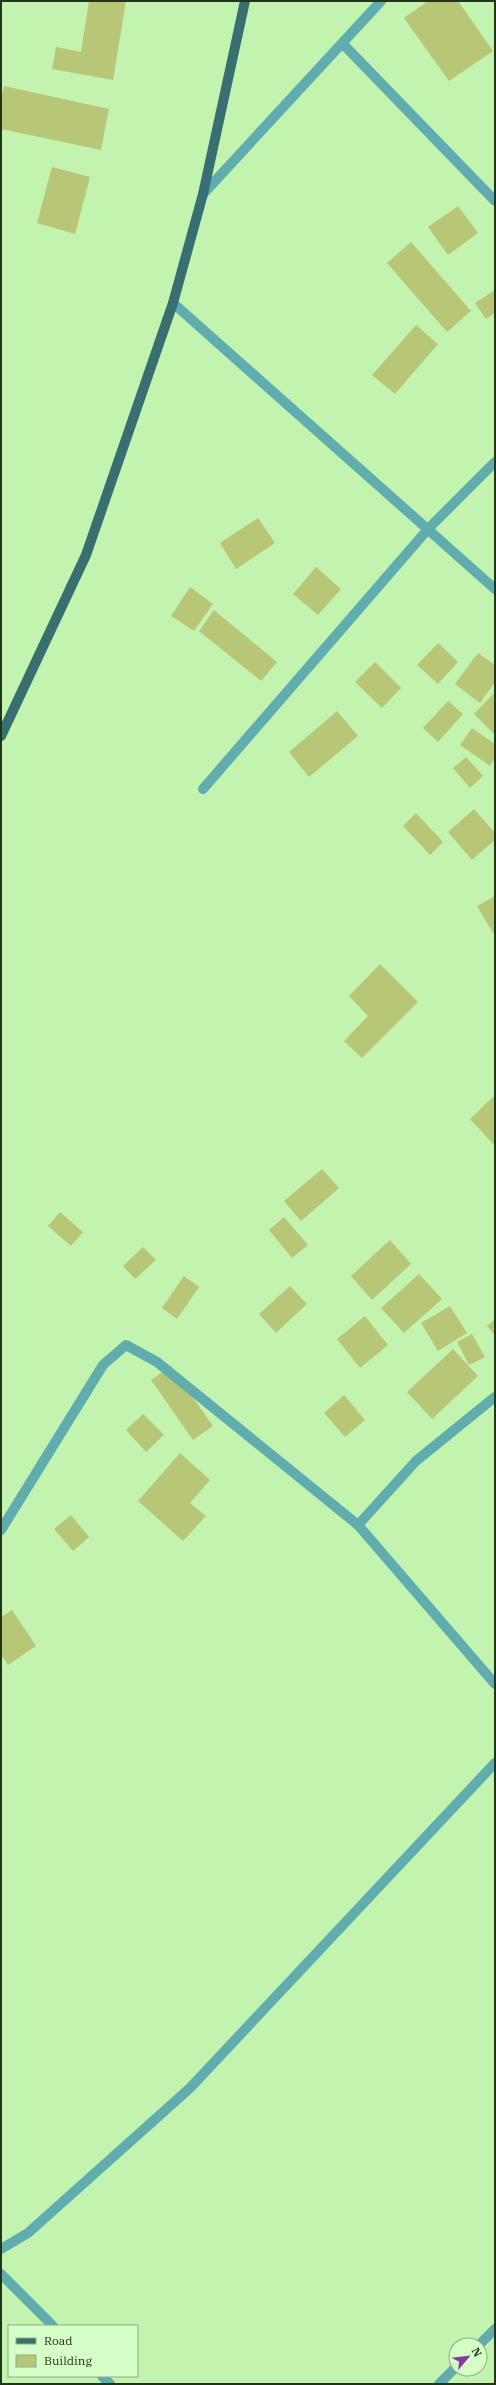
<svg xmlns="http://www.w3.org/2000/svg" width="496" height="2385" font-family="'IBM Plex Serif',serif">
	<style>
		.building { fill: #b8c776 }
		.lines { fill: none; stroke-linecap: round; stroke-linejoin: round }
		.minor { stroke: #5fadae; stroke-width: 10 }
		.primary { stroke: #386f70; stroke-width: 10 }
	</style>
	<rect width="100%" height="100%" fill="#c2f4af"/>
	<path class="building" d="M89,1H126L113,80L52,69L56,47L81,52Z
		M428,1H458L493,51L449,81L404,18Z
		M4,86L109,109L101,150L1,129V100Z
		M52,167L90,177L75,234L37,223Z
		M458,206L478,233L448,255L428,227Z
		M411,242L471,311L447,332L387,263Z
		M495,290V313L486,319L475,303Z
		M416,325L438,344L395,394L372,375Z
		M258,518L275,543L236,569L220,543Z
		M316,567L341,589L318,615L293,594Z
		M190,587L213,604L194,631L171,616Z
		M214,610L277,662L261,681L199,631Z
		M438,643L458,662L438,684L417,665Z
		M478,653L495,665V682L480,703L455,684Z
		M375,662L401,688L382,708L355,682Z
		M494,693L495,694V735L474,714Z
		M448,701L463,714L438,742L423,728Z
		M337,711L358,736L309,777L289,752Z
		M472,728L495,744V758L490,766L460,745Z
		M466,757L483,776L470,788L453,768Z
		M474,809L495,833V840L472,860L448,832Z
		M416,813L443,842L430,855L403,826Z
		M495,896V931L493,933L477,906Z
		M380,964L418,1002L362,1058L344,1041L368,1016L349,996Z
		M495,1095V1146L470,1119Z
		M322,1169L339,1188L301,1221L284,1201Z
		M60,1212L83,1232L71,1246L48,1226Z
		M284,1217L308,1245L292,1258L269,1230Z
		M390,1240L411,1264L372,1300L351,1276Z
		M143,1247L156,1260L135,1279L123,1266Z
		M419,1274L442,1299L404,1333L381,1308Z
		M184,1276L199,1287L177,1319L162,1308Z
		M290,1286L307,1304L276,1333L259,1314Z
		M450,1306L467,1333L438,1351L421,1323Z
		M365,1316L388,1345L360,1368L337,1339Z
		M495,1319V1335L487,1326Z
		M472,1334L485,1357L469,1365L457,1342Z
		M453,1349L478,1376L432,1419L407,1392Z
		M171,1366L213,1426L193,1440L151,1380Z
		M344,1395L365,1420L345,1437L324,1413Z
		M143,1414L164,1435L146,1452L126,1430Z
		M180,1453L210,1480L190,1503L206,1516L183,1541L138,1501Z
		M71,1515L89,1537L73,1551L54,1529Z
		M12,1610L36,1646L8,1665L1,1655V1617Z"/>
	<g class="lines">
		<path class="minor" d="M343,44L495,201
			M203,194L381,1
			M173,303L495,589
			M203,789L428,529L495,462
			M358,1525L416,1461L495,1397
			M1,1530L103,1365L126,1345L157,1362L358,1525L495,1684
			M1,2249L28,2233L190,2088L495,1763
			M1,2274L53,2326
			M479,2345L495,2329
			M102,2376L110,2384
			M439,2384L456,2367"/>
		<path class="primary" d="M1,736L86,555L173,303L203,194L245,1"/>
	</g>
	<rect width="496" height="2385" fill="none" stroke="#22351a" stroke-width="4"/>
	<rect x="8" y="2325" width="130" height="52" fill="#d6ffc7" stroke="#8eae82"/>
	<rect x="16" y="2338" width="20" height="6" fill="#386f70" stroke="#8eae82"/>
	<text x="44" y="2345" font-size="12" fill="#22351a">Road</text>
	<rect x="16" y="2355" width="20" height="12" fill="#b8c776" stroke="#8eae82"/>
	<text x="44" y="2365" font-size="12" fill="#22351a">Building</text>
	<g transform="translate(468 2357) rotate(62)"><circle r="19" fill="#d6ffc7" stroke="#8eae82"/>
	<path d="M0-3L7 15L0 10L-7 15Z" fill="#8a36a4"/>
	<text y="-6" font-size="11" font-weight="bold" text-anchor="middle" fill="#22351a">N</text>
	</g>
</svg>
